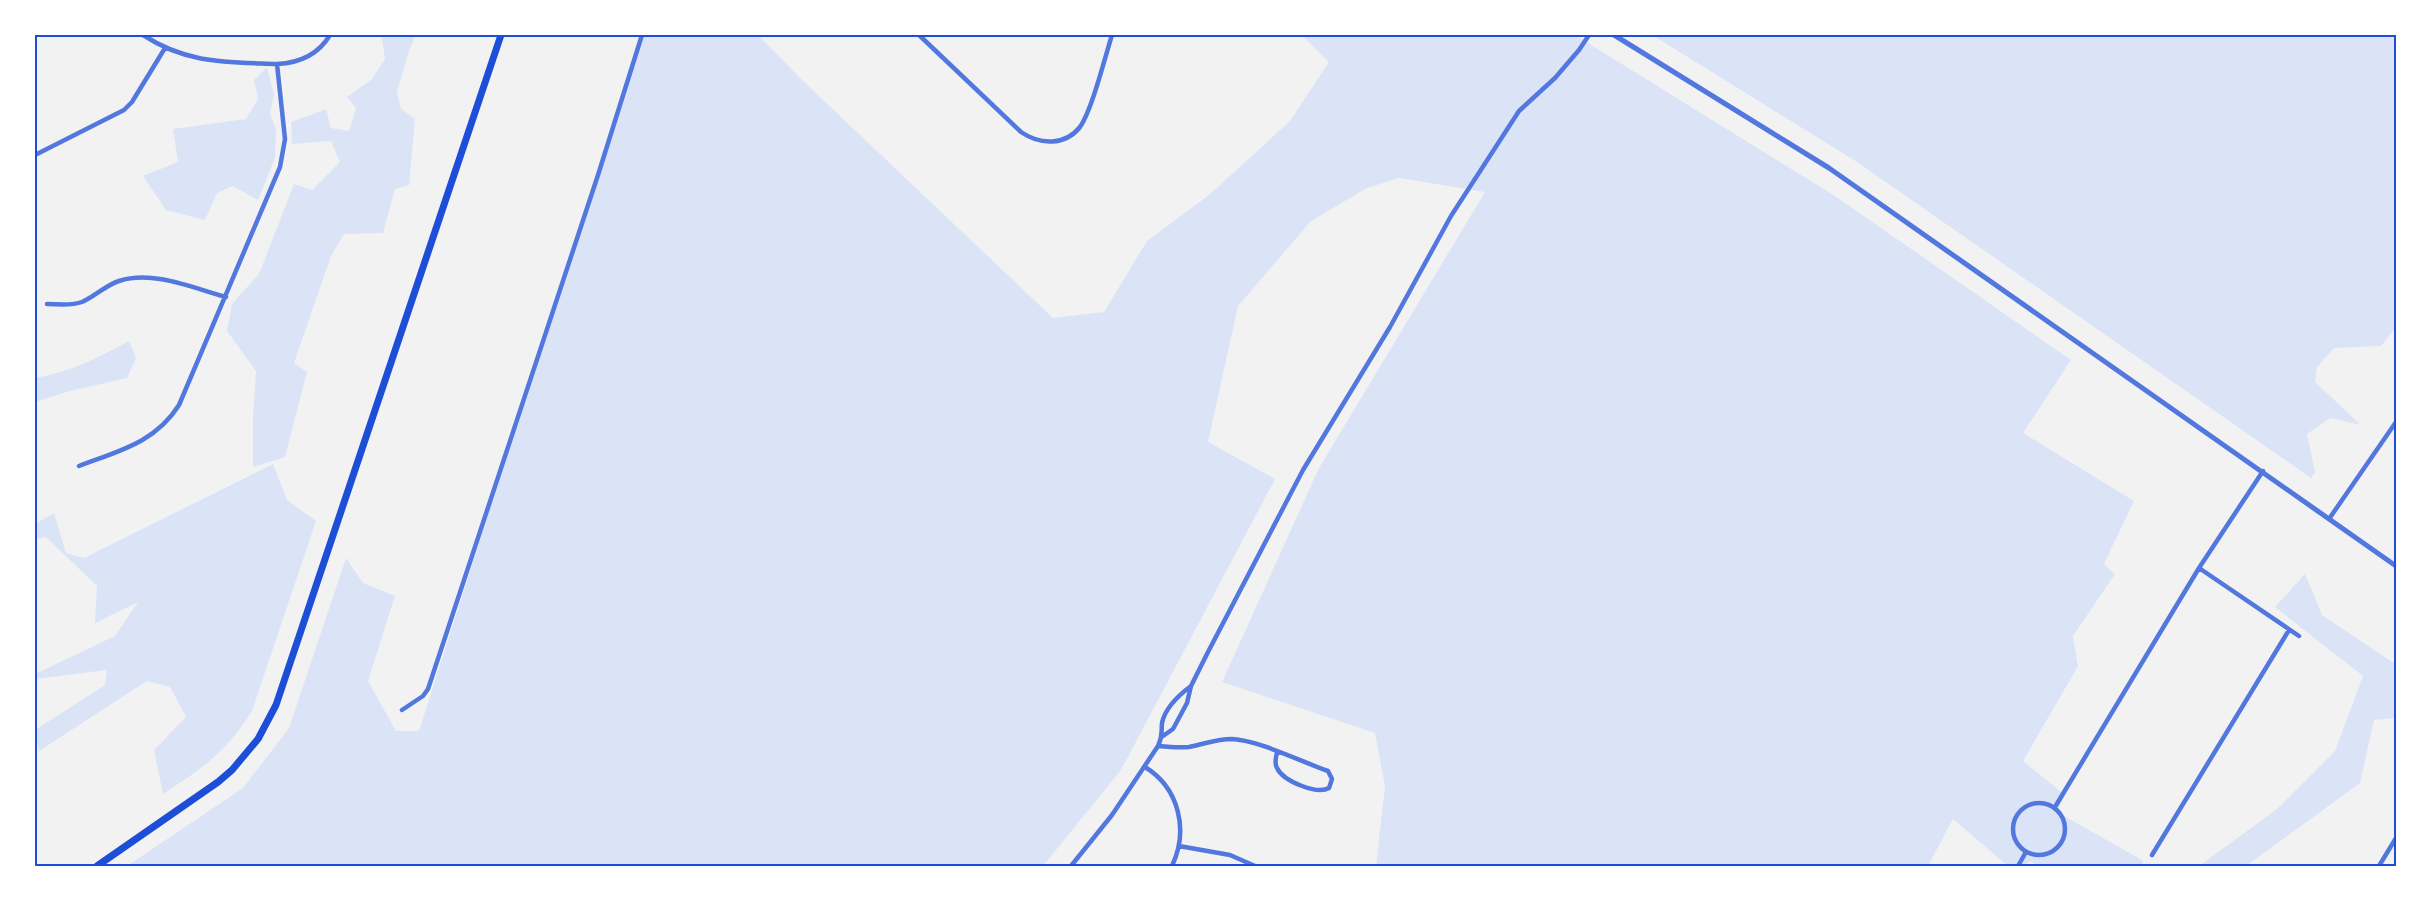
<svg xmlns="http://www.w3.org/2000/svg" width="2431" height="901" font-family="'DejaVu Sans',sans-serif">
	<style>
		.green { fill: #dbe4f7 }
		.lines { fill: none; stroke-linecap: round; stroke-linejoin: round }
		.minor { stroke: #5277de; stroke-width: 4.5 }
		.tertiary { stroke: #5277de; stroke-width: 5 }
		.primary { stroke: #1d4ed8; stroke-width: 7 }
		.neatline { fill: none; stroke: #1d4ed8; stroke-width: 2 }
	</style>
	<rect width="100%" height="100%" fill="#f2f2f2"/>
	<path class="green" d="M384,35H416L410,48L397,92L401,109L415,119L409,185L395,189L383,233L344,234L331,256L294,363L307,372L285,457L253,467V418L256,371L227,331L232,304L259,274L294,184L312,190L340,162L331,141L292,144L291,122L326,109L331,128L349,131L356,108L347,97L372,79L385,59L382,39Z
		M641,35H758L802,80L1053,318L1104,312L1147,241L1209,195L1290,121L1329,62L1302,35H1575L1835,196L2071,360L2023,433L2134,501L2104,564L2115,574L2073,636L2078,666L2023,761L2065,795L2057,812L2142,860L2143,866H2039L2030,861L2025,866H2008L1953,819L1928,866H1376L1385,786L1375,733L1222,682L1319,468L1485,192L1399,178L1367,188L1311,221L1238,306L1208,442L1275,479L1121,770L1043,866H127L243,788L289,728L346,558L363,583L395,596L368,681L396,731H419Z
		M1652,35H2396V327L2381,346L2334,348L2317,367L2315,382L2361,425L2330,418L2307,434L2315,472L2311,478L1857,162Z
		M267,67L274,94L270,114L276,129L275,158L258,200L233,186L217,193L205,220L166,210L143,176L178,162L173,129L246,119L258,99L254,80Z
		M129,341L136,358L127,378L70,391L35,402V378C70,372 98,358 129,341Z
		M273,464L287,500L316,521L252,711C227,751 202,769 163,794L154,750L186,717L170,687L147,681L39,751L35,730L105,685L107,670L35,679V674L115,636L138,602L95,623L97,586L46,537L35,539V524L54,513L66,553L84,558Z
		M2305,574L2322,615L2392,662H2396V718L2374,720L2360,783L2246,866H2199L2277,809L2335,751L2363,676L2275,607Z"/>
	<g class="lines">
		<path class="minor" d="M143,35C187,64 227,62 277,64C300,63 318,55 330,35
			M919,35L1021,132C1040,145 1065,146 1080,127C1092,110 1105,57 1112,35
			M35,155L124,110L132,102L165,48
			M47,304C58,304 71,306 82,302C94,297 106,285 119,281C153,270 193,288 226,297
			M79,466C118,451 155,443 179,405L280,167L285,139L277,64
			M2329,519L2396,422
			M2199,568L2299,636
			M402,710L423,696L428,689L598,175L642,35
			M1163,736L1173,729L1187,703L1191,686L1208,652L1303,470L1390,327L1451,216L1519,111L1555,78L1579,50L1589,35
			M1158,746C1168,747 1179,748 1189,747C1203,744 1217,739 1232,739C1258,740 1302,762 1328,771L1332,779L1329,788C1317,795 1283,781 1277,768C1274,763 1276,758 1277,752
			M1145,767C1179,788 1189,830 1172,866
			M2013 829a26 26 0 1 1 52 0a26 26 0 1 1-52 0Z
			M2055,807L2199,568L2263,471
			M1179,846L1230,855L1255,866
			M2152,855L2289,630
			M1071,866L1112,815L1158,746C1163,736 1161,734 1162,723C1165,708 1179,695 1191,686
			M2018,866L2026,852
			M2379,866L2396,838"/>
		<path class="tertiary" d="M1614,35L1829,168L2396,566"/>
		<path class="primary" d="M97,866L218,782L232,770L258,739L276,705L501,35"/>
	</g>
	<rect width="2431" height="901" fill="none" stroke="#ffffff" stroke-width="72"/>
	<rect x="36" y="36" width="2359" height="829" class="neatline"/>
</svg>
